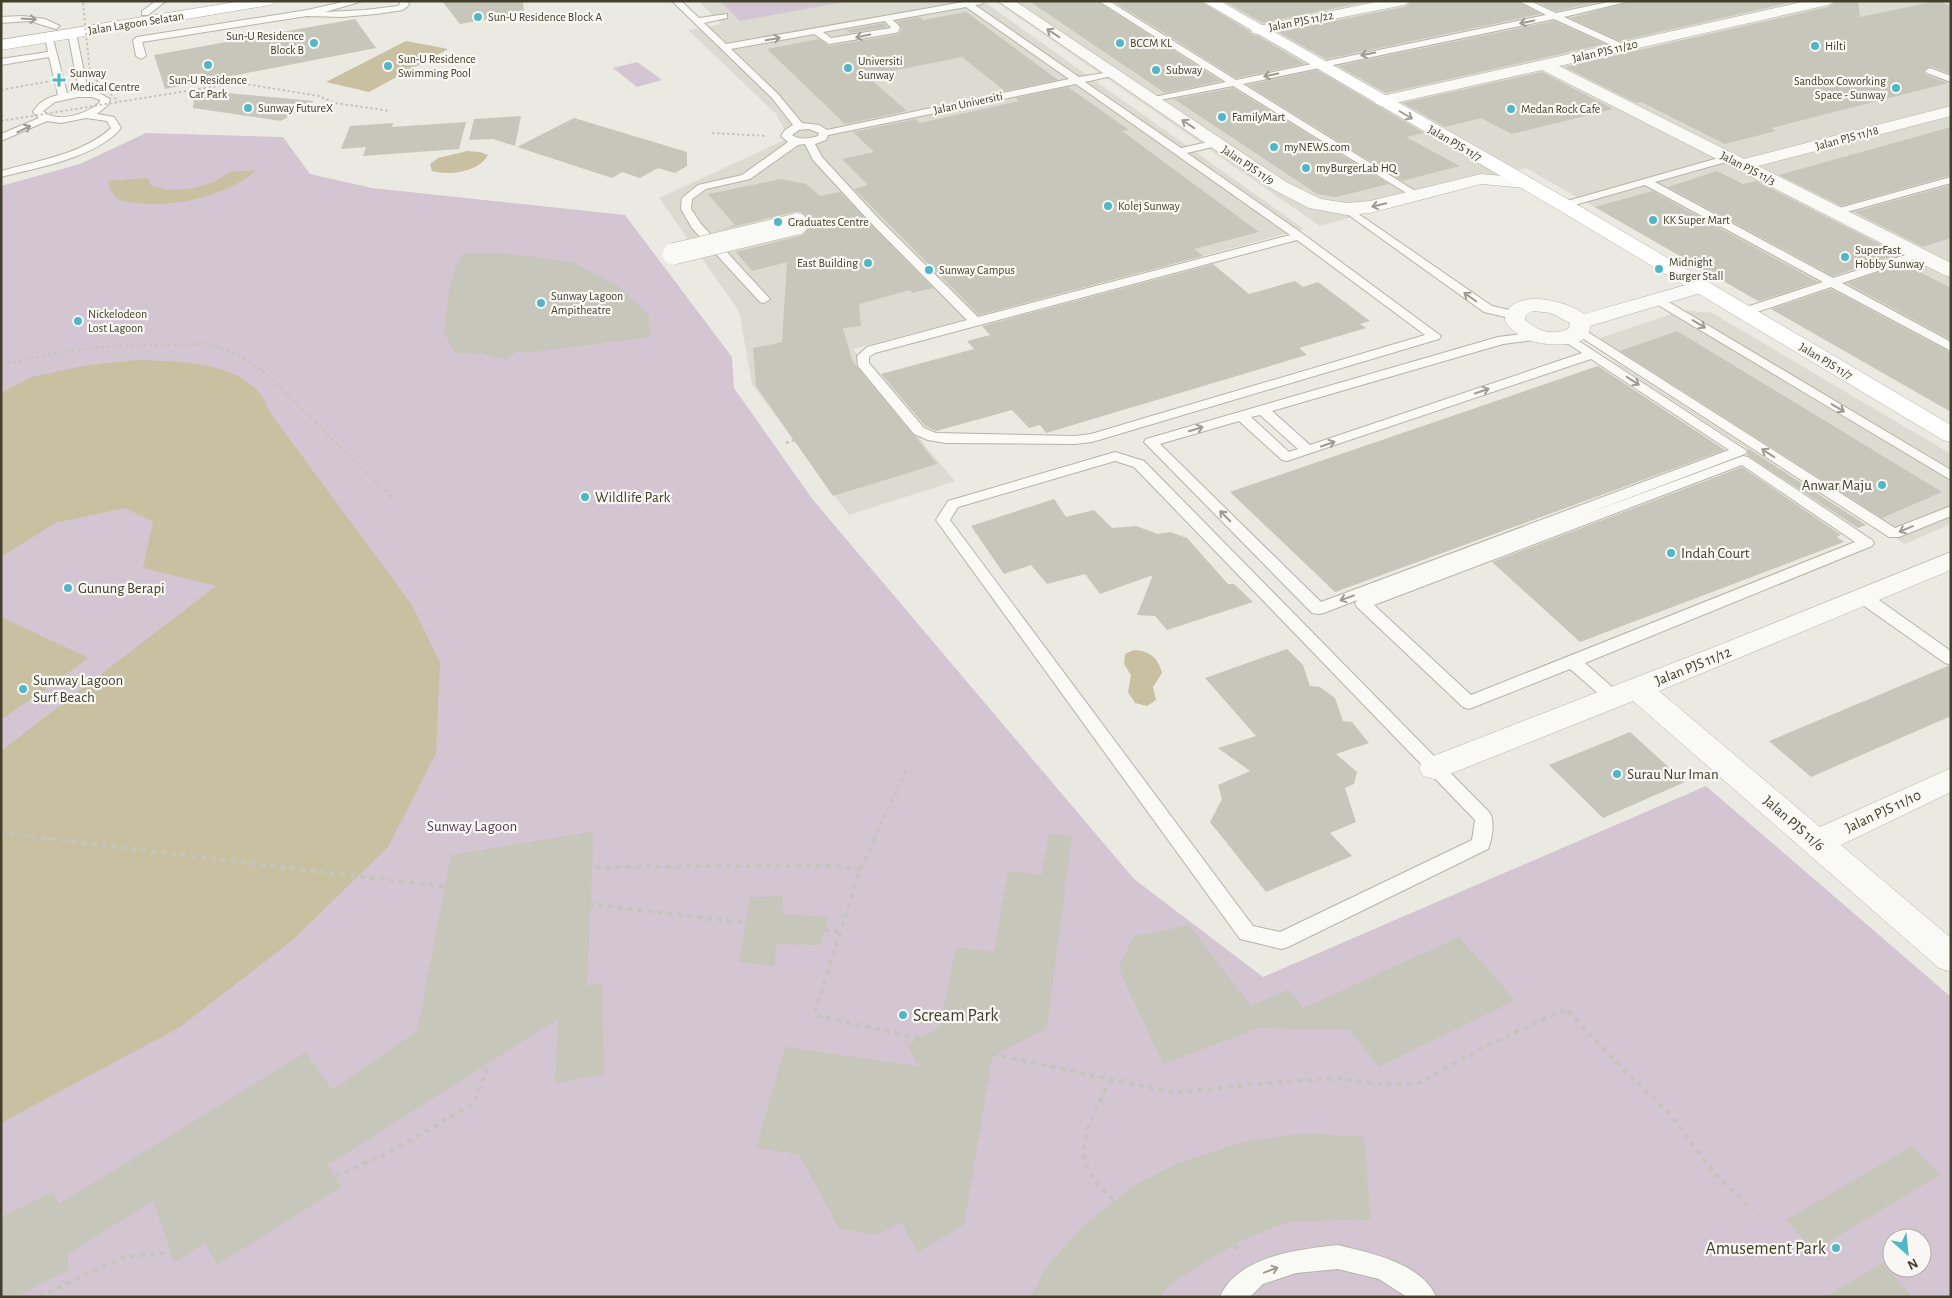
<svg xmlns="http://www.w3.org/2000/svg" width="1952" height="1298" font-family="'Alegreya Sans',sans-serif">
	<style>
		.built { fill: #dcdbd1 }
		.green { fill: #d4c5d3; fill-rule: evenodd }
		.water { fill: #c8c0a1 }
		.building { fill: #c7c6bb }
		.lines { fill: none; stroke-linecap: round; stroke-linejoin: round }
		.lane-casing { stroke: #b4b4a8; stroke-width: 2 }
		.street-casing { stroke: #b4b4a8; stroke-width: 1 }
		.secondary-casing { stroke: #b4b4a8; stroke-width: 1 }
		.path-far3 { stroke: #c6c5bd; stroke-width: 2; stroke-dasharray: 2.5 2.5; stroke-linecap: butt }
		.path-far2 { stroke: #c6c5bd; stroke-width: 2.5; stroke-dasharray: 3 3; stroke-linecap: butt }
		.path-far1 { stroke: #c6c5bd; stroke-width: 3; stroke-dasharray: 4 4; stroke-linecap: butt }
		.path { stroke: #c6c5bd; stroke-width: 4; stroke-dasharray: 5 5; stroke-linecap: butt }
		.lane { fill: #f9f9f6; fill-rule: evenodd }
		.street { fill: #f9f9f6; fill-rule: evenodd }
		.secondary { fill: #fff; fill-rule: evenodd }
		.street-bridge-casing { stroke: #b4b4a8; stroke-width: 22; stroke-linecap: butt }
		.path-bridge { stroke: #c6c5bd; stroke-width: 2; stroke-dasharray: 2.5 2.5; stroke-linecap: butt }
		.street-bridge { stroke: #f9f9f6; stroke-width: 21 }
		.oneway { stroke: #9e9c91 }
		.oneway2 { stroke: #a0a096 }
		.poi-dot { fill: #51b7c6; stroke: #f8f7f3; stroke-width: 2 }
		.labels { text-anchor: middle; stroke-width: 4.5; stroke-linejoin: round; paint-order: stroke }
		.far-poi-label { font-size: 12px; fill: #42402c; stroke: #f8f7f3; text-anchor: start }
		.far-street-label { font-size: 12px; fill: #42402c; stroke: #f8f7f3 }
		.poi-label { font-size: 15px; fill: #42402c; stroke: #f8f7f3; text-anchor: start }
		.street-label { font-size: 15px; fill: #42402c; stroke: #f8f7f3 }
		.park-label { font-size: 15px; fill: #5c3a59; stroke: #f8f7f3 }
		.near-poi-label { font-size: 18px; fill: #42402c; stroke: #f8f7f3; text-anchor: start }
	</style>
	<rect width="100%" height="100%" fill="#eaeae3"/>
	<path class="built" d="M699,1H983L1304,229L853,349L926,447L955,481L849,515L752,384L739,311L659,198L789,138L776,114L688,30L721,24Z
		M995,1H1951V411L1526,168L1320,226Z
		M1683,310L1712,313L1951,454V524L1905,544L1591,341Z"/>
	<path class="green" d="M720,1H850L740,21Z
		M637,62L662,80L637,87L613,68Z
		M146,133L283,137L310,174L372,188L625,215L732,357L734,388L813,500L1134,879L1263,977L1706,786L1951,997V1297H1V186L80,164ZM1892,1238H1922V1268H1892Z"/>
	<path class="water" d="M406,41L448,49L369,92L326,82Z
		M467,151L480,152L488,155C479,172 449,176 432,171L430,164L438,158Z
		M256,170C230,196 171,208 135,203C131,202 124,202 120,200C113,197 110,188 108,181L148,178L150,185L167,190L195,188L214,182L230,172Z
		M139,360C180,362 225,360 257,390C263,396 267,406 271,414L412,605L440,663L436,753L388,847L294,939L180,1027L1,1123V751L216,586L143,568L153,522L125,508L55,523L1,557V393L32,377L88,365Z
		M1,617L89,658L1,720Z
		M1134,650C1149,651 1158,657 1162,673L1153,687L1156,700L1147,706L1135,703L1128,692L1131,675L1124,664L1125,654Z"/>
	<path class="building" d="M442,1H523L524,13L460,24Z
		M1029,1H1097L1221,81L1165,93Z
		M1113,1H1200L1249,31L1253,35L1258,36L1305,64L1236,78Z
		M1224,1H1370L1263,23Z
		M1413,1H1517L1540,14L1326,59L1278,32L1404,7Z
		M1535,1H1603L1556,11Z
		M1632,1H1797L1620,41L1570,18Z
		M1837,1H1858L1860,17L1937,1L1951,6V74L1931,66L1923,71L1926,75L1948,83L1771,128L1776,131L1725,144L1641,102L1636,103L1565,67L1828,7Z
		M966,12L1058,80L1005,91L962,57L867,76L907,111L845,124L767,49L819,39L829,46L895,35L900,33L902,28L897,21L920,17L923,20Z
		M355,19L376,48L165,89L154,55Z
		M1554,21L1605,44L1386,93L1338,66Z
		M884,23L887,27L850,33L847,30Z
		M1317,70L1424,133L1406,137L1460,166L1402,181L1248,85Z
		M1542,72L1613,109L1512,134L1481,118L1445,127L1403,103Z
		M1068,87L1129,130L1122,131L1259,232L1194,249L1203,256L979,315L854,189L868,185L842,159L874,152L853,132L916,119L920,123L1019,101L1015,98Z
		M1233,88L1389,184L1336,197L1317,194L1174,99Z
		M195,90L314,101L281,121L193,108Z
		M521,116L515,146L493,139L469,140L474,119Z
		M574,118L687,152V166L675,173L658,168L640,178L622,172L612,178L517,147Z
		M466,122L459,149L363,156L366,147L341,149L350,126L393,123L392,127Z
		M1951,127V175L1841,206L1779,175Z
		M1717,171L1743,184L1756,181L1899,254L1833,276L1668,187Z
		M781,179L806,184L820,196L840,192L933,288L912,293L910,290L859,304L861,326L843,328L852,360L857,367L913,435L916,437L937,464L833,496L756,386L753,348L782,342L787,262L752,271L736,252L800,236L809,228V221L801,212H794L719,230L735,225L708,194Z
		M1951,185V238L1923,247L1854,212Z
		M1652,191L1818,282L1758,301L1595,207Z
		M463,253H505L572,262L618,286L649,316L651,337L550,350L524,353L518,351L505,360L482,354L456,353L444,334L449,289L456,265Z
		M1213,264L1249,294L1295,281L1303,287L1318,282L1370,321L1360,324L1366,328L1299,348L1307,355L1046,433L1040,425L1029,428L1012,410L936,431L925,426L881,374L974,349L967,341L990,335L982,326Z
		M1904,264L1951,288V340L1847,283Z
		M1831,289L1951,353V412L1771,309Z
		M1677,331L1942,492L1882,518L1620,351Z
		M1613,361H1614L1866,525L1858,528L1747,455L1748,449Z
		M1598,366L1725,450L1335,592L1230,492Z
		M1742,467L1841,535L1837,537L1844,542L1580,642L1492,562Z
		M1054,499L1066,517L1094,510L1112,528L1136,526L1158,534L1170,532L1187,538L1228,584H1234L1253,602L1167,630L1155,616L1137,615L1153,575L1100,594L1085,574L1047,584L1031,565L1004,574L971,526Z
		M1287,649L1303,665L1310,686L1320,687L1335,698L1343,721L1352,722L1369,743L1336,754L1357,772L1354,784L1345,788L1356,822L1330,833L1352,856L1266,892L1210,822L1222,799L1218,785L1250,771L1218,748L1256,736L1205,678Z
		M1948,666L1951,667V716L1811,777L1769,741Z
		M1630,732L1685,782L1603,818L1549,765Z
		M594,831L587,986L602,983L604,1074L555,1084L558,1019L328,1165L341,1187L217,1265L205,1243L174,1263L153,1201L68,1254L69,1270L16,1297H1V1217L53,1192L59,1204L306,1052L332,1090L417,1031L451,855Z
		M1049,833L1072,836L1047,1028L992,1057L964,1225L918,1252L901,1222L877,1235L839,1229L799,1154L756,1148L785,1047L918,1066L906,1045L940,1027L956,947L994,952L1008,871L1042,875Z
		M783,896L782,914L828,917L820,945L777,944L774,966L739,962L750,897Z
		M1189,925L1251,1006L1289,989L1303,1008L1459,937L1515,1000L1379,1067L1349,1030L1259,1028L1163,1064L1118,968L1134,936Z
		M1307,1133L1364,1137L1371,1219L1288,1222L1240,1241L1170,1284L1160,1297H1031L1045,1269L1082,1227L1133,1186L1180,1162L1247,1141Z
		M1912,1146L1940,1175L1814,1251L1786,1220Z
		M1882,1263L1913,1297H1825Z"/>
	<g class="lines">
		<g class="lane-casing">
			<path id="lane" d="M156,1H166L148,15H142V11Z
				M347,1H363L325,12L365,10L398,6L400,4V1H408L409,5L403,10L376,14L342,17L307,16L142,42L146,56L141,59L136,56L133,40L137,37L307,10Z
				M672,1H681L699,18L727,14V18L704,23L726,44L969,1H983L982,4L975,5L1079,77L1116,71V75L1085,82L1181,148L1217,140L1221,141V145L1187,153L1303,234L1441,336L1439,339L1092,442L1075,444L946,443L928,440L914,434L858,366L857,356L867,347L967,320L871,223L813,160L805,144L798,145L750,179L706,189L692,199L691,209L701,224L770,299L764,303L760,302L692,228L681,209L682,198L698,185L742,175L788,142L781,136L785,130L793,125L772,98ZM966,7L1069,79L827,130L819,125L802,123L778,94L731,49L814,34L829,44L895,33L898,32L900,27L893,20ZM885,21L891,28L831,38L823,32ZM1076,84L1290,235L978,317L879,219L822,157L815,144L826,140L828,135ZM799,130L809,129L819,133L818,136C809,139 799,140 792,135ZM1297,240L1425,335L1091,434L1075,436L936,433L924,428L869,363V357L875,353Z
				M1099,1H1109L1236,80L1546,15L1519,1H1530L1556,13L1613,1H1630L1564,17L1625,45L1627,47L1622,50L1554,19L1243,84L1420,194L1421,196L1416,199L1233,86L1149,102V98L1226,82Z
				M23,16L45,19L60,26L56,29L29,21L1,23V17Z
				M72,30L76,33L88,91L97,92L110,99L108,105L97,114L114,117L121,128C98,157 36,168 1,177V171C37,161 83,154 111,128L107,121L86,118L61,123L47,121L1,141V134L39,118L33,112C39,102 46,98 58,95L49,57L1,65V59L48,52L45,37L49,34L52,35L67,93L79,92L68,33ZM78,97H92L100,100V102C88,114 57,124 43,111L55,102Z
				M1930,68L1951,76V82L1927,73L1925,71Z
				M1729,155L1734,158L1733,160L1655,182L1833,278L1915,252H1923L1925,254L1923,256L1842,283L1951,342V351L1831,287L1748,315H1740L1738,312L1740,309L1823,282L1645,185L1564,208L1559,205L1560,203Z
				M1951,177V183L1836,215L1830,212L1832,210Z
				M1347,206L1492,306L1518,312L1520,315L1514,319L1484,312L1343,211L1342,209Z
				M1657,295L1951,470V480L1653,302L1651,299Z
				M1580,327L1895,528L1951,506V516L1899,537H1889L1576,334L1574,331L1576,328Z
				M1538,332L1544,336L1542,339L1503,344L1272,411L1310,445L1582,353L1564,341L1562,338L1564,335L1568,334L1747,451L1745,454L1581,516L1743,456L1748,457L1872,540L1874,543L1872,546L1585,663L1620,694L1622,698L1620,702L1614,704L1608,702L1570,669L1469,709L1463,707L1357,607L1355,603L1357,600L1324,613L1318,614L1312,613L1144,442L1146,439L1498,337ZM1591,359L1729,450L1321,602L1160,444L1239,421L1282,460L1287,461ZM1260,415L1298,449L1289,452L1251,417ZM1742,465L1855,542L1471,695L1374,605Z
				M1115,452L1144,461L1490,813C1495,822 1492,840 1488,849L1288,947L1281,949L1240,939L936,520L948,501ZM1115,461L1134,467L1475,820L1472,840L1280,932L1253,926L950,520L958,507Z
				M1863,592L1869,593L1951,651V665L1945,663L1857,601L1855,597L1857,593Z
				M1338,1245C1370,1253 1422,1263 1436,1297H1407L1379,1279L1338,1269L1296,1273L1263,1284L1250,1297H1220C1237,1256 1300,1249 1338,1245Z"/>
		</g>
		<g class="street-casing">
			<path id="street" d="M998,1H1015L1286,182L1321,199L1347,203L1370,201L1481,174L1526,178L1532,179L1535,183L1532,187L1526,188L1481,184L1370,213L1347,215L1309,208L1274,190Z
				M1381,1H1411L1404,5L1258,34L1253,33L1251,30L1253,27L1258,26Z
				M1807,1H1835L1828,5L1559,66L1744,159L1951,106V116L1758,166L1951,263V277L1944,275L1542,70L1382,106L1376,104L1374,101L1376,98L1382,96Z
				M1700,281L1707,283L1710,287L1707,291L1590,326C1591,350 1544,346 1529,340C1519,336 1511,330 1505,321C1506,286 1567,300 1584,314ZM1533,311L1551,313L1570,323L1569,328C1555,337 1537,331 1525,320L1526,315Z
				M1951,552V570L1659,691L1820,827L1951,768V792L1841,845L1951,938V972L1939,968L1633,701L1445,776L1434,779L1423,776L1419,768L1423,760L1722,644Z"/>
		</g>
		<g class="secondary-casing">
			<path id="secondary" d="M242,1H277L270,5L1,50V40Z
				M1202,1H1220L1571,201L1951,425V442L1943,440L1557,209Z"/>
		</g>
		<path class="path-far3" d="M712,133L767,136
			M920,211L1156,157"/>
		<path class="path-far2" d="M896,217L925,210
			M818,234L854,226
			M1,365L60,352L112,346L204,344L236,354L263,371L379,485
			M786,443L794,440"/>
		<path class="path-far1" d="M377,484L394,500
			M1,833L52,839
			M874,839L906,770"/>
		<path class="path" d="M42,838L747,923
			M875,838L860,870L814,1015L919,1038
			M526,871L593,867L837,866L860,870
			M824,930L839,932
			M992,1054L1176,1093L1245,1085L1337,1078L1377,1084L1419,1083L1480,1049L1566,1009L1617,1063L1669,1113L1715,1174L1753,1210
			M1111,1080C1098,1107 1074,1141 1089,1171C1095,1183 1106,1192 1114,1201
			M335,1176L386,1154L474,1103L489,1062
			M1234,1245L1241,1255
			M39,1297L121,1258L171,1252"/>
		<use href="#lane" class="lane"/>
		<use href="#street" class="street"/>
		<use href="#secondary" class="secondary"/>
		<g class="street-bridge-casing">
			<path id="street-bridge" d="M673,254L797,224"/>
		</g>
		<path class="path-bridge" d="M83,3L90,74L118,101
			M1,90L90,74
			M1,121L230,84H245L319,96L335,103L390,111"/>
		<use href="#street-bridge" class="street-bridge"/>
	</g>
	<defs><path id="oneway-shaft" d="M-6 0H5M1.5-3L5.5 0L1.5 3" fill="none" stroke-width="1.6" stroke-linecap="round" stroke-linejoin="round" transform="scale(1.25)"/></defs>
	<g class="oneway">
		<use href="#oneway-shaft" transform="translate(29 19) rotate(4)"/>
		<use href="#oneway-shaft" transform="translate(1527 22) rotate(168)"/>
		<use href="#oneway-shaft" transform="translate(1053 33) rotate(-146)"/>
		<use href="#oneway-shaft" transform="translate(863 36) rotate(169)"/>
		<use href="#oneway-shaft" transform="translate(773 39) rotate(-10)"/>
		<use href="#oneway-shaft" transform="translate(1368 54) rotate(168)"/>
		<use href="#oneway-shaft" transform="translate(1271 75) rotate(168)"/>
		<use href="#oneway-shaft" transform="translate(1188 124) rotate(-146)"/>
		<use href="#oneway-shaft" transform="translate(24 129) rotate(-26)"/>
		<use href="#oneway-shaft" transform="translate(1379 205) rotate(166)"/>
		<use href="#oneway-shaft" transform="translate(1470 297) rotate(-145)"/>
		<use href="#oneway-shaft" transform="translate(1699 324) rotate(31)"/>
		<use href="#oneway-shaft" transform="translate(1633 381) rotate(33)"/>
		<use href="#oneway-shaft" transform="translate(1482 391) rotate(-19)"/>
		<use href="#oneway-shaft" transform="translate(1838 408) rotate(31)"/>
		<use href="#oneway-shaft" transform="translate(1196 429) rotate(-17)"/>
		<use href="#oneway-shaft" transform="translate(1328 444) rotate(-19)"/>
		<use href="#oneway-shaft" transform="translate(1768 453) rotate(-147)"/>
		<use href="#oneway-shaft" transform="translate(1225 516) rotate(-135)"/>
		<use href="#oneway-shaft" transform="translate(1906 529) rotate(157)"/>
		<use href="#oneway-shaft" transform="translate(1347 598) rotate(160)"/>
		<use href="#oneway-shaft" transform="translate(1271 1270) rotate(-20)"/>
	</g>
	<use class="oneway2" href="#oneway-shaft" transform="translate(1406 115) rotate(30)"/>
	<g class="poi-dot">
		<circle cx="478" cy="17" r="5"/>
		<circle cx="314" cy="43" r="5"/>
		<circle cx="1120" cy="43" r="5"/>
		<circle cx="1815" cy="46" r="5"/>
		<circle cx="208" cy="65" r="5"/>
		<circle cx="388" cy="66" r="5"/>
		<circle cx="848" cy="68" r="5"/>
		<circle cx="1156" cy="70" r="5"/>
		<path d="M56.5 72.5h5v5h5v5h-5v5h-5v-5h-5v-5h5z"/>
		<circle cx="1896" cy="88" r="5"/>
		<circle cx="248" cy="108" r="5"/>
		<circle cx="1511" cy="109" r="5"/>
		<circle cx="1222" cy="117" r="5"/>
		<circle cx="1274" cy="147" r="5"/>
		<circle cx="1306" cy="168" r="5"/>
		<circle cx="1108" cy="206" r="5"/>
		<circle cx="1653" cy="220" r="5"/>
		<circle cx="778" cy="222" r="5"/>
		<circle cx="1845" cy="257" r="5"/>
		<circle cx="868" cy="263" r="5"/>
		<circle cx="1659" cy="269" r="5"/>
		<circle cx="929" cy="270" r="5"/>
		<circle cx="541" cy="303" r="5"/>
		<circle cx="78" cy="321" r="5"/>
		<circle cx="1882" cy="485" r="5"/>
		<circle cx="585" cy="497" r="5"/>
		<circle cx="1671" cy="553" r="5"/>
		<circle cx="68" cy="588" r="5"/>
		<circle cx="23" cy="689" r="5"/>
		<circle cx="1617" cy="774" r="5"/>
		<circle cx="903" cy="1015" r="5"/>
		<circle cx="1836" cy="1248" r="5"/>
	</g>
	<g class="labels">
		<g class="far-poi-label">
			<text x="488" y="21">Sun-U Residence Block A</text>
			<text x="304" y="40" text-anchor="end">Sun-U Residence<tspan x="304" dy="14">Block B</tspan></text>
			<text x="1130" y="47">BCCM KL</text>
			<text x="1825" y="50">Hilti</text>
			<text x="398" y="63">Sun-U Residence<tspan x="398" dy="14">Swimming Pool</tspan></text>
			<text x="858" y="65">Universiti<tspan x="858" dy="14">Sunway</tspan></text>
			<text x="1166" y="74">Subway</text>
			<text x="70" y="77">Sunway<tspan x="70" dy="14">Medical Centre</tspan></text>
			<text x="208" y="84" text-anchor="middle">Sun-U Residence<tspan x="208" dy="14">Car Park</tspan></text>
			<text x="1886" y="85" text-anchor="end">Sandbox Coworking<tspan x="1886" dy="14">Space - Sunway</tspan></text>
			<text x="258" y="112">Sunway FutureX</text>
			<text x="1521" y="113">Medan Rock Cafe</text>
			<text x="1232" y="121">FamilyMart</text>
			<text x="1284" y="151">myNEWS.com</text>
			<text x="1316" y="172">myBurgerLab HQ</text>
			<text x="1118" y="210">Kolej Sunway</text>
			<text x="1663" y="224">KK Super Mart</text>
			<text x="788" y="226">Graduates Centre</text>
			<text x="1855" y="254">SuperFast<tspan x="1855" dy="14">Hobby Sunway</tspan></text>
			<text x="1669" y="266">Midnight<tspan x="1669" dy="14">Burger Stall</tspan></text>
			<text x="858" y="267" text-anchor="end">East Building</text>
			<text x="939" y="274">Sunway Campus</text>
			<text x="551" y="300">Sunway Lagoon<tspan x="551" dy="14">Ampitheatre</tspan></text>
			<text x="88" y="318">Nickelodeon<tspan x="88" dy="14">Lost Lagoon</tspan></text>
		</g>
		<g class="far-street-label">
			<text transform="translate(1301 21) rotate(-11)" y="4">Jalan PJS 11/22</text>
			<text transform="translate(136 23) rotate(-9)" y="4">Jalan Lagoon Selatan</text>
			<text transform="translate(1605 51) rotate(-13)" y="4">Jalan PJS 11/20</text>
			<text transform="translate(968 103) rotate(-12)" y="4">Jalan Universiti</text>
			<text transform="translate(1847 138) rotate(-15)" y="4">Jalan PJS 11/18</text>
			<text transform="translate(1455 143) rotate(30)" y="4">Jalan PJS 11/7</text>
			<text transform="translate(1248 165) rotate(34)" y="4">Jalan PJS 11/9</text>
			<text transform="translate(1748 168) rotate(27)" y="4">Jalan PJS 11/3</text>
			<text transform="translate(1826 361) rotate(31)" y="4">Jalan PJS 11/7</text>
		</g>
		<g class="poi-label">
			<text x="1872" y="490" text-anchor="end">Anwar Maju</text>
			<text x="595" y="502">Wildlife Park</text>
			<text x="1681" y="558">Indah Court</text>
			<text x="78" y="593">Gunung Berapi</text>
			<text x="33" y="685">Sunway Lagoon<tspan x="33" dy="17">Surf Beach</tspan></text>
			<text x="1627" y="779">Surau Nur Iman</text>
		</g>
		<g class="street-label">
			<text transform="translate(1693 666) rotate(-22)" y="5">Jalan PJS 11/12</text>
			<text transform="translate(1883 811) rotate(-25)" y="5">Jalan PJS 11/10</text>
			<text transform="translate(1794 823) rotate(41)" y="5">Jalan PJS 11/6</text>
		</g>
		<g class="park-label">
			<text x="472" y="831">Sunway Lagoon</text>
		</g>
		<g class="near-poi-label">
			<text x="913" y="1021">Scream Park</text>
			<text x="1826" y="1254" text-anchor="end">Amusement Park</text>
		</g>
	</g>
	<rect width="1952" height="1298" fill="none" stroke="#42402c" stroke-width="5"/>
	<g transform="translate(1907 1253) rotate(153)"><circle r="24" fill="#f8f7f3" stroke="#afaea3"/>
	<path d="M0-4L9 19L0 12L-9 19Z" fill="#51b7c6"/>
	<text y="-8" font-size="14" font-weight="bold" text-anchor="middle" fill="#42402c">N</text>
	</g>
</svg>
